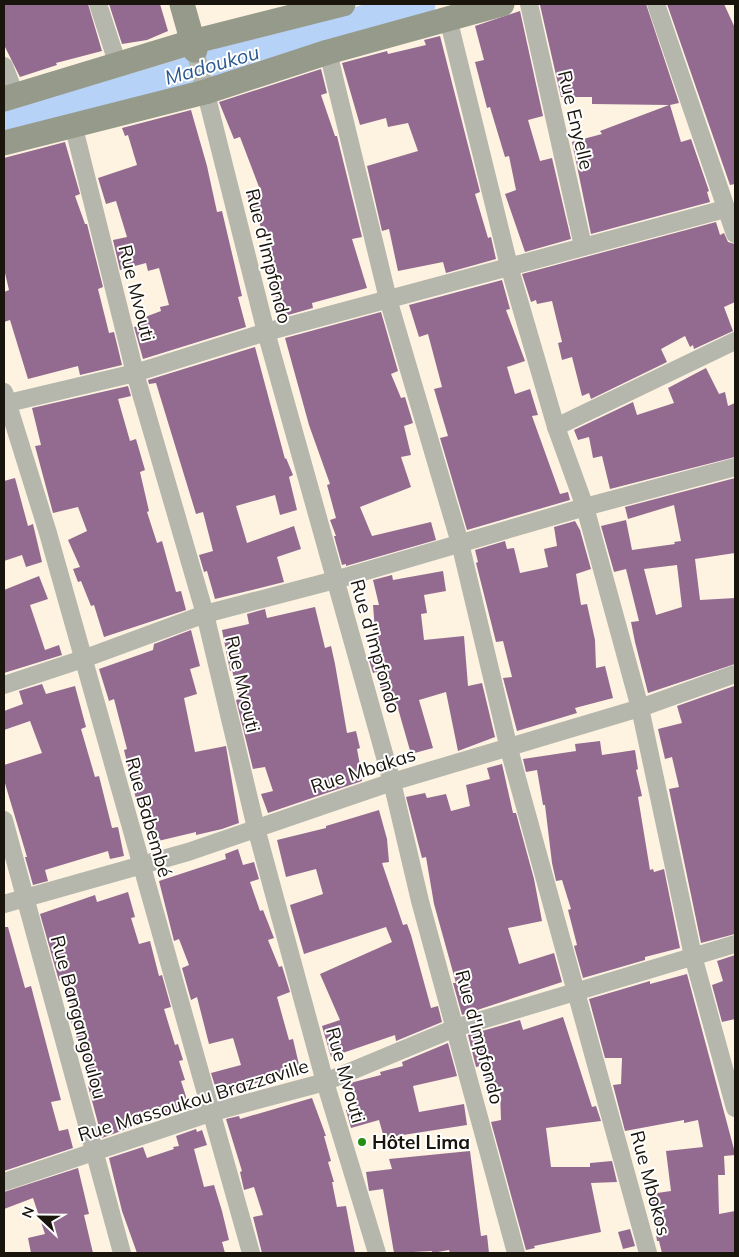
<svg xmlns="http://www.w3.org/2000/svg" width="739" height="1257" font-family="Mulish,sans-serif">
<rect width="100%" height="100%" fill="#fef3e1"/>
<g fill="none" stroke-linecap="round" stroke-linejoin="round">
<path stroke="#b6d2f6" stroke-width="31" d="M4 127 420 4"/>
</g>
<g fill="#936b91" fill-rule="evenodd">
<path d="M4 4H88L102 51 56 63 57 65 20 77 4 45Z"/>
<path d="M109 4H160L168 31 147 40 122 44Z"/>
<path d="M546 4H646L679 103 670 105 681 142 691 139 709 191 707 192 710 202 591 234 572 142 602 134 600 131 669 105 592 104V97H561L540 5Z"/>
<path d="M667 4H724L735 28V184L730 185Z"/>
<path d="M520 11 543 116 528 120 540 161 552 158 571 239 525 252 505 194 516 190 509 156 505 157 490 107 487 108 475 62 484 60 475 26Z"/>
<path d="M440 36 480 192 475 194 488 238 491 237 496 259 446 273 443 262 398 271 389 229 382 231 367 166 418 151 408 123 388 127 386 118 360 125 342 63 387 51 388 54 426 45 424 40Z"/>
<path d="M321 69 327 93 321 95 335 136H337L362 237 352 239 367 288 312 303 313 308 281 317 268 266 274 264 259 222 254 223 247 193 257 190 259 187 240 137 234 139 219 102Z"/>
<path d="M191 110 207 166 217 212 222 211 242 296 238 297 246 327 143 359 134 327 139 326 137 320 161 311 160 307 169 305 159 268 148 271 146 263 120 270 113 240 127 237 116 201 106 204 98 178 137 165 128 135 125 136 122 128Z"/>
<path d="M65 142 80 194 75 196 85 224H87L103 287 98 289 109 333 114 332 122 365 80 375 78 366 28 379 10 320 4 322V292L9 290 4 269V158Z"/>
<path d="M716 222 720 235 724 233 728 242 735 244V302L724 307 733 331 694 349 693 345 690 347 685 336 661 349 667 362 591 399 589 393 582 396 572 357 562 360 558 343 562 342 552 301 537 304 536 300 531 302 522 274Z"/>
<path d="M502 280 510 309 506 310 525 361 507 367 515 394 530 389 538 415 532 416 560 494 568 492 570 500 467 530 440 438 448 436 434 389 442 387 437 368 428 334 419 337 409 305Z"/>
<path d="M381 312 398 371 391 374 401 398 405 397 413 423 404 426 411 455 401 457 411 487 360 507 372 536 431 522 436 540 346 566V564L342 565 334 536H336L330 520 336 518 327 485 330 484 309 425 285 338Z"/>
<path d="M255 347 285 459 286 458 293 475 289 477 297 510 280 515 275 495 236 506 247 543 294 526 301 549 277 557 284 582 215 599 207 571 204 572 199 555 213 551 203 512 196 514 156 383 149 384 148 380Z"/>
<path d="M706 368 719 394 725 392 728 406 735 403V457L610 489 602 456 593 458 589 437 578 440 574 430 633 402 637 415 674 403 668 388Z"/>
<path d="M128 386 131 396 118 399 130 441 136 439 145 470 140 472 149 511 147 512 157 543 162 541 176 592 181 591 186 610 104 637 94 605 91 606 81 581 78 582 73 569 80 567 68 540 87 531 78 507 53 513 35 446 41 445 32 408Z"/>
<path d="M15 478 28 526 33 524 42 562 26 567 22 555 4 561V481Z"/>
<path d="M735 478V553L695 559 700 600 735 598V664L648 693 635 642 631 622 639 621 626 569 614 572 601 526 626 520 632 550 675 544 674 542 681 541 674 505 628 519 625 507ZM677 565 682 607 656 615 644 569Z"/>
<path d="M575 521 580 530 591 569 576 574 581 605 587 604 595 640 596 668 605 666 613 698 575 708 577 713 517 731 503 678 512 677 503 641 496 642 476 563 478 562 475 550 505 541 507 549 514 548 520 573 548 567 544 549 557 546 554 527Z"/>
<path d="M443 571 446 591 424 595 427 613 421 614 424 640 464 636 468 686 482 683 495 737 458 751 446 692 419 700 433 748 411 754 397 705 386 708 376 672 373 673 368 657 377 655 373 605H379L373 580 392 575 393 580Z"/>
<path d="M39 576 48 599 30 605 45 650 59 645 62 655 4 673V590Z"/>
<path d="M315 607 325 648 331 646 335 664 347 733 356 731 360 748 357 749 360 765H357L362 781 268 813 261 794 273 791 265 767 253 769 236 700 239 699 232 670 230 671 222 630 249 624 247 614 265 609 267 618Z"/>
<path d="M191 630 200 666 190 669 197 694 184 698 195 752 226 746 239 823 222 829 196 835V832L154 842 145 805 138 807 124 750 127 749 114 699 109 701 99 669 153 650 154 644Z"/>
<path d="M42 684 46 694 75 686 86 727 81 729 95 777 99 776 112 828 118 827 124 856 110 859 108 851 45 870 48 881 33 885 25 857H27L4 780V765L42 753 30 721 4 730V711L23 704 19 691Z"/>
<path d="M734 686 735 934 701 943 669 789 679 787 672 757 665 759 658 729 682 723 677 706Z"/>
<path d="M600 741 602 755 635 750 638 769 636 770 642 796 638 797 650 870 653 869 654 872 664 869 680 948 645 957V960L583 978 574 946 577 945 568 910 571 909 562 880 556 881 552 863 545 805H543L537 770 526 772 523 759 576 751 575 744Z"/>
<path d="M502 764 513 813H516L534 879 542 921 508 928 519 964 554 953 562 982 462 1015 453 983H456L434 904 426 857 422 858 406 797 425 793 427 798 446 794 451 811 470 806 466 785 490 779 487 768Z"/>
<path d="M379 810 387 839 389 862 382 863 403 925 407 924 411 935 431 1008 438 1006 442 1022 396 1041 395 1035 331 1057 322 1026 340 1020 320 974 392 942 386 927 304 954 290 905 323 894 316 869 286 877 277 840 326 828V826Z"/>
<path d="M238 849 243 865 254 862 256 869 259 879 250 882 260 911 263 910 274 938 268 940 279 967 282 966 290 992 277 997 289 1040 293 1039 300 1069 231 1091 233 1096 219 1099 211 1073 241 1065 233 1038 209 1044 197 997 191 1000 182 968 189 965 179 939 174 941 159 881 226 859 225 854Z"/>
<path d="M128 892 135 917 131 918 139 944 150 941 159 976 162 975 171 1007 164 1009 175 1045 178 1044 183 1060 179 1061 185 1080 181 1081 190 1109 162 1116 102 1138 88 1086 92 1085 70 1018 76 1016 63 979 59 981 40 914 95 895 97 902Z"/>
<path d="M4 927H8L25 988 31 986 61 1100 51 1102 59 1131 68 1129 73 1148 4 1171Z"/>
<path d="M735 955V1019L722 1022 712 985 723 981 717 961Z"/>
<path d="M687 974 735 1153V1155L724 1156 725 1175H718L719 1214 735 1211V1253H662L659 1241H657L650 1194 671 1191 666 1151 703 1147 698 1120 684 1123V1120L625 1131 613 1085 621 1084 622 1058H605L589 999 650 981V984Z"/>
<path d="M563 1017 592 1107 596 1106 601 1121 546 1128 551 1167H590V1163L612 1161 617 1182 591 1183 601 1232 534 1246 535 1248 526 1250 491 1122 501 1120 500 1091H486L485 1065 476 1067 468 1035 520 1020 523 1030Z"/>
<path d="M448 1043 457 1076 413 1086 419 1112 464 1104 467 1125 384 1138 379 1120 351 1128 346 1110 356 1107 350 1083 381 1075 380 1072 403 1066 402 1062Z"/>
<path d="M312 1098 326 1136H324L331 1161 328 1162 334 1182H332L337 1207 346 1206 355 1253H262L253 1217 263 1215 254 1187 244 1190 240 1172 242 1171 226 1119 239 1116 240 1119Z"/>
<path d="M196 1129 197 1132 202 1130 207 1145 194 1149 204 1187 214 1185 222 1211 229 1240 222 1242 225 1253H137L122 1211 109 1158 143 1147 147 1158 174 1149 173 1147 179 1146 176 1136Z"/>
<path d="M470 1151 481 1236 487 1235 489 1253H450L449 1250 432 1253V1251L394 1253 383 1189 369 1191 366 1172 392 1169 389 1159Z"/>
<path d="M78 1168 89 1214 84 1215 93 1253H31L28 1238 45 1234 33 1198 4 1209V1192Z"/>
<path d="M630 1229 635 1246 623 1249 618 1232Z"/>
</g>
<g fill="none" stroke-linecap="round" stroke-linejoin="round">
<g stroke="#b5b7ad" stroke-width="18">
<path d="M98 4 118 65"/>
<path d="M529 4 583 246"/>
<path d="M656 4 735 234"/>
<path d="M448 18 509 266 556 427 585 507 640 708 693 956 735 1108"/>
<path d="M195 50 266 332 392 782 420 901 516 1253"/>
<path d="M328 52 388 299 460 543 509 749 648 1253"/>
<path d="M4 66 15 95"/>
<path d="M73 124 135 373 205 614 256 828 325 1082 377 1253"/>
<path d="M4 392 48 533 251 1253"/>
<path d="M4 404 135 373 266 332 725 209"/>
<path d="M556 427 735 341"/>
<path d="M4 685 83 659 205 614 335 580 585 507 735 467"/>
<path d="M4 820 122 1253"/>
<path d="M4 904 188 852 392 782 640 708 735 674"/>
<path d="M4 1182 213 1112 325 1082 455 1028 735 944"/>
</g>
<g stroke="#969a8a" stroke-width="25">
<path d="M182 4 195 50"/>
<path d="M4 99 192 42 343 4"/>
<path d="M4 143 205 92 328 52 502 4"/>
</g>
</g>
<circle fill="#248f14" stroke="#fff" stroke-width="2" cx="362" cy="1142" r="5"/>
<g text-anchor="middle" stroke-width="4" stroke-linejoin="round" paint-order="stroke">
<g font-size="19" fill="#19140c" stroke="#fff">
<text transform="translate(576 120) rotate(77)" y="7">Rue Enyelle</text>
<text transform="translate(269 256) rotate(76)" y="7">Rue d'Impfondo</text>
<text transform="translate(137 293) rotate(76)" y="7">Rue Mvouti</text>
<text transform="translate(376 646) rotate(74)" y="7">Rue d'Impfondo</text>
<text transform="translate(243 684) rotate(77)" y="7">Rue Mvouti</text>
<text transform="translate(363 770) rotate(-18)" y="7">Rue Mbakas</text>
<text transform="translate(149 817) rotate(74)" y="7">Rue Babembé</text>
<text transform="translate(79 1017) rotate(75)" y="7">Rue Bangangoulou</text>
<text transform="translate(480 1037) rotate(75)" y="7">Rue d'Impfondo</text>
<text transform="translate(346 1075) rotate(74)" y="7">Rue Mvouti</text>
<text transform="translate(193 1100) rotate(-17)" y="7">Rue Massoukou Brazzaville</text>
<text transform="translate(651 1183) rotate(75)" y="7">Rue Mbokos</text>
</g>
<g font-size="19" font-weight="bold" fill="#19140c" stroke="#fff" text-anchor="start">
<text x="372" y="1149">Hôtel Lima</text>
</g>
<g font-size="20" font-style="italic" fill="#2c5990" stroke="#fff">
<text transform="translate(212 65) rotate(-16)" y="7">Madoukou</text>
</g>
</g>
<rect width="739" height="1257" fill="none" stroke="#19140c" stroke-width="10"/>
<g transform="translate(40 1217) rotate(292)" stroke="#ffffff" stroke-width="4" paint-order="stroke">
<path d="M0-4L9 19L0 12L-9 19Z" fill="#19140c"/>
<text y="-8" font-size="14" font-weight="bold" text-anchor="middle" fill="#19140c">N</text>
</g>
</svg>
